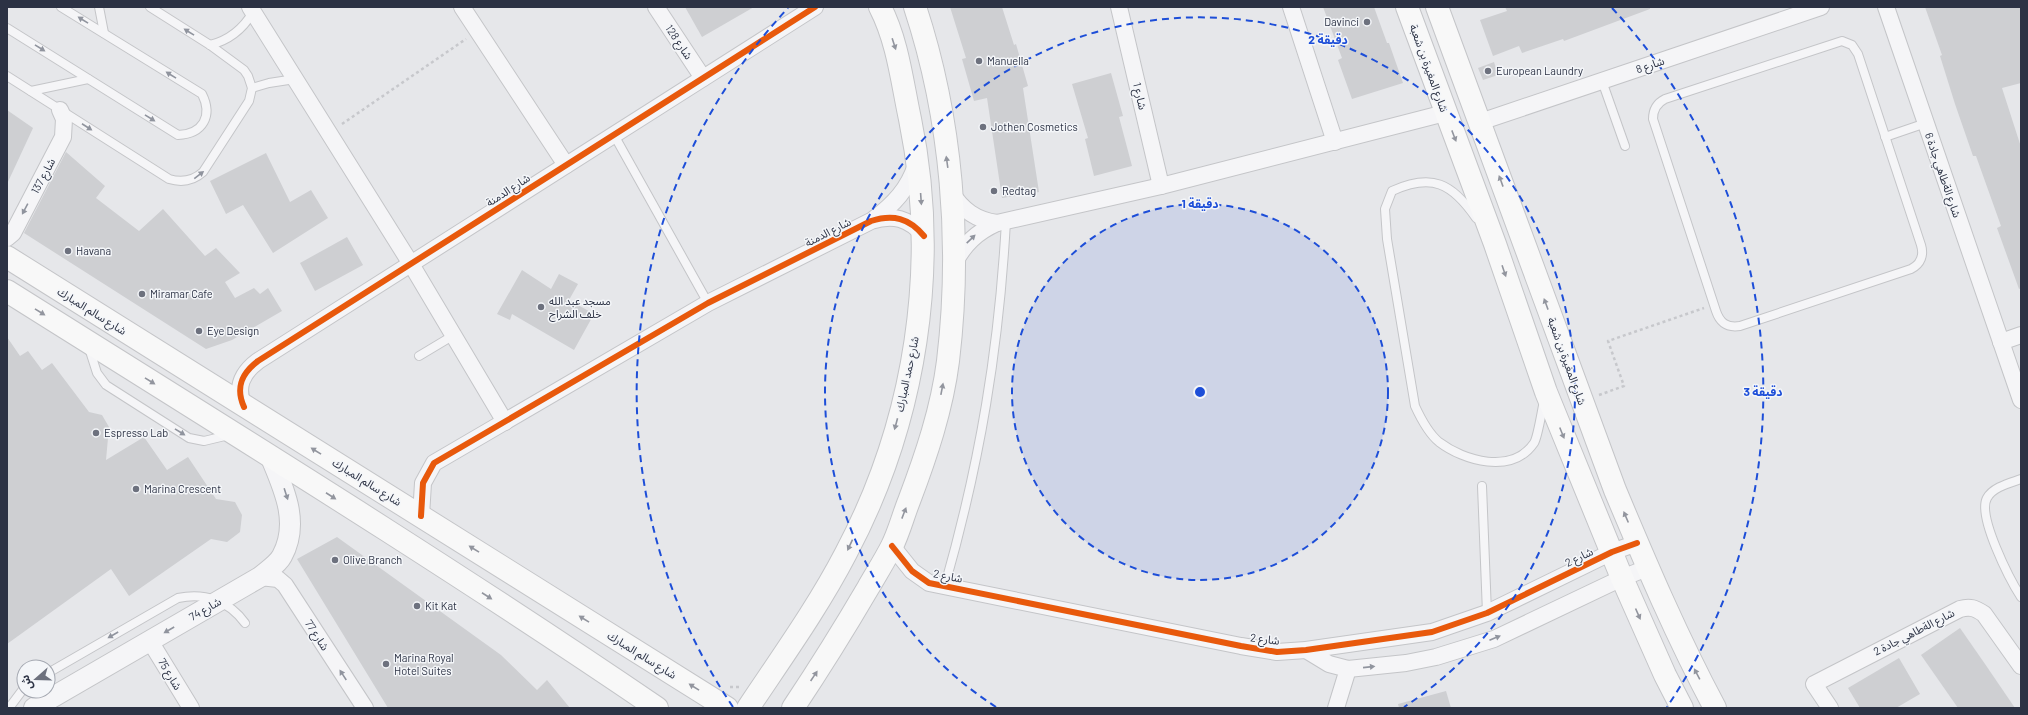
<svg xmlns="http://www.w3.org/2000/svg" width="2028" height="715" font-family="Barlow,'Noto Sans Arabic',sans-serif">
<rect width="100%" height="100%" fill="#e6e7ea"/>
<g fill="#cecfd2">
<path d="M685 7H754L702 37Z"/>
<path d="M950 7H1002L1014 45 1016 44 1028 86 1023 88 1039 192 1002 198 987 98 974 101 962 59 966 58Z"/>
<path d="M1323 7H1374L1387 43H1389L1403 83 1352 99 1338 60 1342 58Z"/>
<path d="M1505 7H1650V9L1564 41 1563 39 1522 53 1519 46 1493 56 1480 20 1507 11Z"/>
<path d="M1925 7H2021V83L2002 88 2021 147V288L2019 289 1997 228 2001 226 1976 156H1973L1955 104 1940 56 1942 55Z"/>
<path d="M1494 62 1498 75 1483 80 1478 68Z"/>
<path d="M1111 73 1123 116 1119 117 1132 166 1094 176 1085 139 1088 138 1072 84Z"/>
<path d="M7 110 33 128 7 184Z"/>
<path d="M66 152 105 186 96 198 139 231 163 209 205 256 216 248 240 273 225 282 235 298 254 288 260 294 268 288 282 311 232 340 206 349 24 233Z"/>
<path d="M266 153 290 202 311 190 328 218 273 253 243 205 226 214 210 181Z"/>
<path d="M347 237 363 265 315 291 300 263Z"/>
<path d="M522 270 551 289 559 274 578 284 569 300 594 314 574 350 512 314 510 320 497 314Z"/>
<path d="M7 337 20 356 28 351 42 370 52 363 89 412 102 415 109 427 106 460 144 437 167 470 188 457 216 499 235 502 242 515 240 532 227 542 211 539 129 596 111 569 7 644Z"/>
<path d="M337 537 501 655 537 690 547 680 570 708H388L297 559Z"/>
<path d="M1960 628 1985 664 2015 708H1958L1921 655Z"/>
<path d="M1899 658 1920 694 1896 708H1860L1848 688Z"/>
<path d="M1446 691 1451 708H1399L1398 704Z"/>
</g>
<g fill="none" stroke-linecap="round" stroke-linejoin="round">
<defs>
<g id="service">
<path d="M99 7 104 33"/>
<path d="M7 28 178 135C203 134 213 116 202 94L61 7"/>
<path d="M1842 41 1852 45 1858 54 1921 245C1924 255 1921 264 1911 269L1740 326C1727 328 1720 323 1716 311L1653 119C1653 109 1657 103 1665 99Z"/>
<path d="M210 45C230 40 243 29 253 12"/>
<path d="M7 76 169 179C182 183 193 181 203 172L249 101 252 88 248 76 244 70 210 45 150 7"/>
<path d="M1602 81 1625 146"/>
<path d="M252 88 269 83 295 79"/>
<path d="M31 91 88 79"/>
<path d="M614 135 708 303"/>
<path d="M1885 137 1926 123"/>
<path d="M1476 218C1452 183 1432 173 1392 191L1385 209 1387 239 1415 406C1421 419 1428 433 1439 442 1464 461 1512 475 1534 443 1538 437 1542 409 1544 401"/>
<path d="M89 348 97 373 106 385 189 438 204 441 229 435"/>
<path d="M419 356 454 335"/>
<path d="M2021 479C2010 483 1993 487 1987 498 1977 516 2010 580 2021 597"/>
<path d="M1482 486 1487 613"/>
<path d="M945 585C980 462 999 349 1006 221"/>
<path d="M48 673 178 598C205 592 229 601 245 623"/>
<path d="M9 708 24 688"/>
</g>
<g id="minor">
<path d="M250 7 411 264 505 422"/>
<path d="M462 7 566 165"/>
<path d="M656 7 703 78"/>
<path d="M1119 7 1161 186"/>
<path d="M1291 7 1335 142"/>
<path d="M1886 7 2021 400"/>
<path d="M1480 122 1821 7"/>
<path d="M951 192C962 210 976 220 997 223"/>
<path d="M874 219C894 204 908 189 916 165"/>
<path d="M7 238 13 233 63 137 64 119 60 110"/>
<path d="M954 264C964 244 977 232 997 223L1161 186 1445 113"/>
<path d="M2001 342 2021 335"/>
<path d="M244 407C235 387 242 373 258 361L815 7"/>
<path d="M421 516 423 483 434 463 708 303 871 221C893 214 909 218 924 236"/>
<path d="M892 546 912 571 929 583 1241 646 1277 652 1306 650 1432 632 1487 613 1612 552 1637 543"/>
<path d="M260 577 278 579 285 585 365 708"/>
<path d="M150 641 191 708"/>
<path d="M1306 650 1329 664 1348 669 1406 663 1436 657 1494 639 1622 578 1647 568"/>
<path d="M1336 708 1348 669"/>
<path d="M1830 708 1814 684 1960 609C1970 606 1975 608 1984 614L2021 666"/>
</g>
<path id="tertiary" d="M34 708 260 577C267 571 278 564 282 556 300 523 284 489 271 458"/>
<g id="secondary">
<path d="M1407 7 1495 244 1546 392 1622 578 1665 675 1682 708"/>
<path d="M1437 7 1615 490C1646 564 1677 637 1715 708"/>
<path d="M7 257 727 708"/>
<path d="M7 291C225 428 444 563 657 708"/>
<path d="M748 708C782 657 818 607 846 553 916 421 940 265 910 119 902 82 898 42 880 7"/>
<path d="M793 708C819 669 844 629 868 588 876 574 885 560 892 546 899 532 903 516 909 501 926 456 942 409 948 361 962 244 952 119 915 7"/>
</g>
</defs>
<use href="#service" stroke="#c4c5c8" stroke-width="10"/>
<use href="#minor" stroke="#c4c5c8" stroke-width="18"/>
<use href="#tertiary" stroke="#c4c5c8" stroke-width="22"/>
<use href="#secondary" stroke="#c4c5c8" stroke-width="24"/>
<g stroke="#c7c8cc" stroke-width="2.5" stroke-dasharray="3 3" stroke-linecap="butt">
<path d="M342 124 466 39"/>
<path d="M1599 395 1624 386 1608 341 1704 308"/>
<path d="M730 687H741"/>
</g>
<use href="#service" stroke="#f5f5f7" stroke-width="8"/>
<use href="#minor" stroke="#f5f5f7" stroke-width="16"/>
<use href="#tertiary" stroke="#f5f5f7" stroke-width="20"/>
<use href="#secondary" stroke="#f8f8f8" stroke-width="22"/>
<defs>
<g id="cycleway">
<path d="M244 407C235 387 242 373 258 361L815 7"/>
<path d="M421 516 423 483 434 463 708 303 871 221C893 214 909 218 924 236"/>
<path d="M892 546 912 571 929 583 1241 646 1277 652 1306 650 1432 632 1487 613 1612 552 1637 543"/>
</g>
</defs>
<use href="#cycleway" stroke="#f4f6f9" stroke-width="8"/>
<use href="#cycleway" stroke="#e8590c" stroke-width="6"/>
</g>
<defs><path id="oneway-solid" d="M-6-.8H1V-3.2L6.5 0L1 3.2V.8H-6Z"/></defs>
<g fill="#90949e">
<use href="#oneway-solid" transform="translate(83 20) rotate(-148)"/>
<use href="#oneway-solid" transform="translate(189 32) rotate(-148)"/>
<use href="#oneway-solid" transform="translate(40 48) rotate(32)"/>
<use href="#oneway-solid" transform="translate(171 75) rotate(-148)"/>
<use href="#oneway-solid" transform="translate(150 118) rotate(32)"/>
<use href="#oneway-solid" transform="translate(87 127) rotate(33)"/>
<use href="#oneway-solid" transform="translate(199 175) rotate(-38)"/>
<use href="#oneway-solid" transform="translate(25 209) rotate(118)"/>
<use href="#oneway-solid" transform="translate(971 239) rotate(-44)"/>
<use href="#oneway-solid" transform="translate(180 432) rotate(32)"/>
<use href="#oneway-solid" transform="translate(286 494) rotate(72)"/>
<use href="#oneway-solid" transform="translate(169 630) rotate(150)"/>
<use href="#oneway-solid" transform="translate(113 635) rotate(150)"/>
<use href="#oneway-solid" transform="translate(1495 638) rotate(-23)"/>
<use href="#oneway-solid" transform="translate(1369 667) rotate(-6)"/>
<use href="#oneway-solid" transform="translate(343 675) rotate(-123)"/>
</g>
<g fill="#92959e">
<use href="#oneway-solid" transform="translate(894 44) rotate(72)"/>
<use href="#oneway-solid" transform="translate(1454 136) rotate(69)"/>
<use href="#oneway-solid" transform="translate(947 162) rotate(-98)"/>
<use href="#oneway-solid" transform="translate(1501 181) rotate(-110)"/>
<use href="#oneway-solid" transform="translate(921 199) rotate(86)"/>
<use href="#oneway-solid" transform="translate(1504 271) rotate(71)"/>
<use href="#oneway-solid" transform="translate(1546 304) rotate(-110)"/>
<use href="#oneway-solid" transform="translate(40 312) rotate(32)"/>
<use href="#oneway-solid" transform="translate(150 381) rotate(32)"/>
<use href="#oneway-solid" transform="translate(942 389) rotate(-79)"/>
<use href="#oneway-solid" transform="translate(896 424) rotate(105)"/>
<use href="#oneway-solid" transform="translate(1562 433) rotate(68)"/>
<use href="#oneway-solid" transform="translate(316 451) rotate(-148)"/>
<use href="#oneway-solid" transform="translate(331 496) rotate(33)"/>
<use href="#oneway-solid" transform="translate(904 513) rotate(-69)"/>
<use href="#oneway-solid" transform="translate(1626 517) rotate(-113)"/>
<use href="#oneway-solid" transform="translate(850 545) rotate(115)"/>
<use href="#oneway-solid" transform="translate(474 549) rotate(-148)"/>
<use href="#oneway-solid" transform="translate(487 596) rotate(33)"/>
<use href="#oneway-solid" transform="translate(1638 614) rotate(66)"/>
<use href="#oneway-solid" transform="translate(584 619) rotate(-148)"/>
<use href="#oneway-solid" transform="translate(1697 674) rotate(-118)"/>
<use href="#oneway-solid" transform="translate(814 676) rotate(-56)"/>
<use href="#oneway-solid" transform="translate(694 687) rotate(-148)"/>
</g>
<circle cx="1200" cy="392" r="188" fill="#1d4ed8" fill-opacity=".12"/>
<g fill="none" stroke="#1d4ed8" stroke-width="2" stroke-dasharray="7 5">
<circle cx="1200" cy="392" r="188"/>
<path d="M996 707A375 375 0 1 1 1404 707"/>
<path d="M733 707A563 563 0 0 1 788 8M1612 8A563 563 0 0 1 1667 707"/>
</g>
<g fill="#6d717e" stroke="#f4f6f9" stroke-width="1.5">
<circle cx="1367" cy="22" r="4"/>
<circle cx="979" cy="61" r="4"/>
<circle cx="1488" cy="71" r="4"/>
<circle cx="983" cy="127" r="4"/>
<circle cx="994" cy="191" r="4"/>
<circle cx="68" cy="251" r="4"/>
<circle cx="142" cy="294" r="4"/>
<circle cx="541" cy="307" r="4"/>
<circle cx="199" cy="331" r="4"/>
<circle cx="96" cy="433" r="4"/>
<circle cx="136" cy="489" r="4"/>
<circle cx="335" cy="560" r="4"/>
<circle cx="417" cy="606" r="4"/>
<circle cx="386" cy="664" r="4"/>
</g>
<g text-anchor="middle" stroke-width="3" stroke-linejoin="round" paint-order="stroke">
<g font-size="11" fill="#2c3244" stroke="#f4f6f9" text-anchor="start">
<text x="1359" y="26" text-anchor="end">Davinci</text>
<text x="987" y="65">Manuella</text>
<text x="1496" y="75">European Laundry</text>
<text x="991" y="131">Jothen Cosmetics</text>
<text x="1002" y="195">Redtag</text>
<text x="76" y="255">Havana</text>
<text x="150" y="298">Miramar Cafe</text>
<text x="549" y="305">مسجد عبد الله<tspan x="549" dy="13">خلف الشراح</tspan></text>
<text x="207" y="335">Eye Design</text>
<text x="104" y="437">Espresso Lab</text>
<text x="144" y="493">Marina Crescent</text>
<text x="343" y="564">Olive Branch</text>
<text x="425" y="610">Kit Kat</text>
<text x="394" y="662">Marina Royal<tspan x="394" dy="13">Hotel Suites</tspan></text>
</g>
<g font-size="11" fill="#2c3244" stroke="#f4f6f9">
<text transform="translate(679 42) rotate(56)" y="4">شارع 128</text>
<text transform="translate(1650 65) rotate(-19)" y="4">شارع 8</text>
<text transform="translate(1429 68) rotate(70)" y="4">شارع المغيرة بن شعبة</text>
<text transform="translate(1140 96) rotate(77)" y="4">شارع 1</text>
<text transform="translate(1943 175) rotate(71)" y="4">شارع الةطاهي جادة 6</text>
<text transform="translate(43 176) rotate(-62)" y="4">شارع 137</text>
<text transform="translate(508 190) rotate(-33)" y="4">شارع الدمنة</text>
<text transform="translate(828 232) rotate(-27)" y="4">شارع الدمنة</text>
<text transform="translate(92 311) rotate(32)" y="4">شارع سالم المبارك</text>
<text transform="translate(1567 361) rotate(70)" y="4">شارع المغيرة بن شعبة</text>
<text transform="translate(907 374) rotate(-78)" y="4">شارع حمد المبارك</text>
<text transform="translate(367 482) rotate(32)" y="4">شارع سالم المبارك</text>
<text transform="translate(1579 557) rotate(-26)" y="4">شارع 2</text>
<text transform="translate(948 576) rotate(11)" y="4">شارع 2</text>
<text transform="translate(205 609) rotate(-30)" y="4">شارع 74</text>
<text transform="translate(1914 632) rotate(-27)" y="4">شارع الةطاهي جادة 2</text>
<text transform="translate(317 635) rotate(57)" y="4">شارع 77</text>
<text transform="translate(1265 639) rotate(7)" y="4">شارع 2</text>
<text transform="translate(642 655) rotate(32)" y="4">شارع سالم المبارك</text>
<text transform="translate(170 674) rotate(59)" y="4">شارع 75</text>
</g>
</g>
<circle cx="1200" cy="392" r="6" fill="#1d4ed8" stroke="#f4f6f9" stroke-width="2"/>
<g font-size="12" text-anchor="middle" font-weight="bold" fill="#1d4ed8" stroke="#f4f6f9" stroke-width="3" stroke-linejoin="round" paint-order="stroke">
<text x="1328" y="44">2 دقيقة</text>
<text x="1200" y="208">1 دقيقة</text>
<text x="1763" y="396">3 دقيقة</text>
</g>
<rect width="2028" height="715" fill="none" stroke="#2c3244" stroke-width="16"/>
<g transform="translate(36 679) rotate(250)"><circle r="19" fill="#f4f6f9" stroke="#a4a8b1"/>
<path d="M0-3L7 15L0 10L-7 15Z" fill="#6d717e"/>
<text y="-6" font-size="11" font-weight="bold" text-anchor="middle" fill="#2c3244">ش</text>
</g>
</svg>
